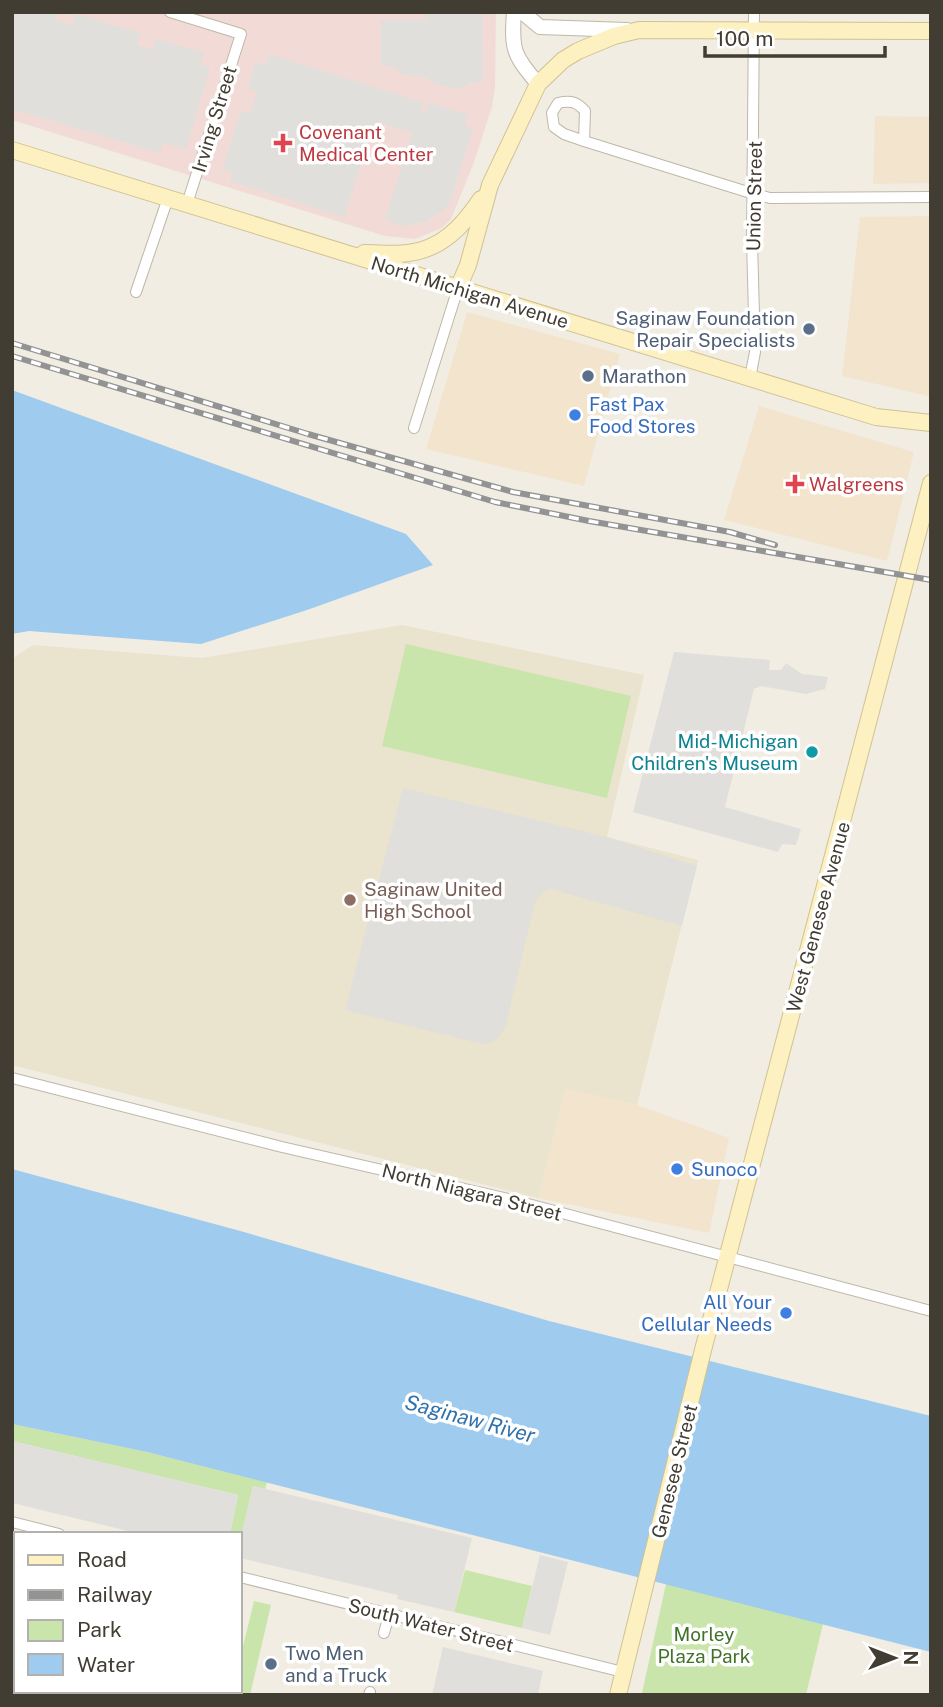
<svg xmlns="http://www.w3.org/2000/svg" width="943" height="1707" font-family="'Public Sans',sans-serif">
<rect width="100%" height="100%" fill="#f1ede3"/>
<g fill="#f3e5cd">
<path d="M875 116 931 117V183L873 184Z"/>
<path d="M931 216V386L928 396 842 376 860 217Z"/>
<path d="M467 312 620 354 584 486 426 449Z"/>
<path d="M759 406 914 452 887 561 724 520Z"/>
<path d="M565 1087 637 1105 729 1138 709 1233 538 1198Z"/>
</g>
<path fill="#eae3cd" d="M402 625 644 675 607 837 698 860 637 1105 565 1088 538 1198 12 1065V659L33 645 202 658Z"/>
<path fill="#f2dbd6" d="M12 12H496L495 87 492 107 473 165 451 219 442 228 415 239 385 236 12 120Z"/>
<g fill="#c9e5ac">
<path d="M406 644 631 696 607 798 382 746Z"/>
<path d="M12 1424 147 1452 267 1482 265 1489 253 1486 240 1542V1534H230L238 1495 12 1441Z"/>
<path d="M465 1570 532 1586 522 1628 454 1612Z"/>
<path d="M666 1584 823 1624 806 1695 642 1693Z"/>
<path d="M254 1601 271 1605 250 1695H220L221 1691H240V1659Z"/>
</g>
<g fill="#e1dfdb">
<path d="M12 12H58L56 19 72 25 76 14 141 33 137 45 153 50 156 39 204 53 200 64 210 67 186 149 163 143 160 153 12 109Z"/>
<path d="M426 12H482L483 82H472L460 89 437 85 425 77 403 74 391 66H381V20H426Z"/>
<path d="M269 54 424 103 421 111 425 112 429 103 468 115 465 125 473 128 449 206 427 221 405 226 385 220 412 133 375 121 344 217 230 181 232 172 223 169 241 110 251 113 257 92 248 88 256 62 266 65Z"/>
<path d="M674 652 770 660 769 670H781L786 663 802 674 828 677 825 689 806 694 761 686 754 689 725 807 801 829 796 845 782 844 778 852 633 812Z"/>
<path d="M403 788 607 837 697 866 682 926 551 889 543 892 535 902 505 1028 497 1039 486 1045 345 1010Z"/>
<path d="M12 1441 238 1495 230 1534H141L12 1503Z"/>
<path d="M253 1486 472 1538 454 1612 397 1599 398 1595 240 1558V1542Z"/>
<path d="M540 1555 568 1562 550 1635 522 1628Z"/>
<path d="M443 1647 543 1671 538 1695H432Z"/>
</g>
<g fill="#9fcbee">
<path d="M12 390 406 534 433 565 307 610 201 644 29 631 12 634Z"/>
<path d="M12 1169 244 1232 549 1321 931 1416V1652L147 1452 12 1424Z"/>
</g>
<g fill="none" stroke-linecap="round" stroke-linejoin="round">
<defs>
<g id="minor">
<path d="M170 12 241 34 187 204"/>
<path d="M584 141 585 111C577 102 571 100 558 103L552 113 554 127 564 134 584 141 754 194 770 198 931 197"/>
<path d="M136 292 168 198"/>
<path d="M750 378 755 352 752 241 754 12"/>
<path d="M414 428 458 288"/>
<path d="M12 1078 282 1147 513 1200 931 1311"/>
<path d="M12 1522 59 1534"/>
<path d="M240 1577 623 1672"/>
<path d="M384 1633 389 1615"/>
<path d="M369 1695 370 1692"/>
</g>
<g id="tertiary">
<path d="M514 12C511 51 514 55 538 84"/>
<path d="M522 12 540 27 627 30"/>
<path d="M126 1695 127 1691"/>
</g>
<g id="secondary">
<path d="M12 150 876 417 931 423"/>
<path d="M364 253C378 253 394 255 408 253 442 249 463 226 481 199"/>
<path d="M458 288 468 265 490 185 538 84 563 60 578 51 614 36 639 30 931 31"/>
<path d="M618 1695 703 1350 931 483"/>
</g>
</defs>
<use href="#minor" stroke="#bfb8a9" stroke-width="12"/>
<use href="#tertiary" stroke="#bfb8a9" stroke-width="16"/>
<use href="#secondary" stroke="#d0c293" stroke-width="18"/>
<use href="#minor" stroke="#fff" stroke-width="10"/>
<use href="#tertiary" stroke="#fff" stroke-width="14"/>
<use href="#secondary" stroke="#fdf1c1" stroke-width="16"/>
<defs>
<g id="rail">
<path d="M12 343 308 434 513 492 730 532 775 545"/>
<path d="M12 356 495 502 589 521 931 580"/>
</g>
</defs>
<use href="#rail" stroke="#939393" stroke-width="6"/>
<use href="#rail" stroke="#fff" stroke-width="3.5" stroke-dasharray="10" stroke-linecap="butt"/>
</g>
<g fill="#e0444e" stroke="#fff" stroke-width="2.5">
<path d="M279.5 132.5h7v7h7v7h-7v7h-7v-7h-7v-7h7z"/>
<path d="M791.5 473.5h7v7h7v7h-7v7h-7v-7h-7v-7h7z"/>
</g>
<g fill="#5c6f8a" stroke="#fff" stroke-width="2.5">
<circle cx="809" cy="329" r="7"/>
<circle cx="588" cy="376" r="7"/>
<circle cx="271" cy="1664" r="7"/>
</g>
<g fill="#3f7fe0" stroke="#fff" stroke-width="2.5">
<circle cx="575" cy="415" r="7"/>
<circle cx="677" cy="1169" r="7"/>
<circle cx="786" cy="1313" r="7"/>
</g>
<circle fill="#0f9aa8" stroke="#fff" stroke-width="2.5" cx="812" cy="752" r="7"/>
<circle fill="#8d6e63" stroke="#fff" stroke-width="2.5" cx="350" cy="900" r="7"/>
<g text-anchor="middle" stroke-width="7" stroke-linejoin="round" paint-order="stroke">
<g font-size="19" fill="#423d33" stroke="#fff">
<text transform="translate(214 119) rotate(-73)" y="7">Irving Street</text>
<text transform="translate(754 196) rotate(-89)" y="7">Union Street</text>
<text transform="translate(470 292) rotate(17)" y="7">North Michigan Avenue</text>
<text transform="translate(818 917) rotate(-75)" y="7">West Genesee Avenue</text>
<text transform="translate(472 1192) rotate(14)" y="7">North Niagara Street</text>
<text transform="translate(674 1471) rotate(-76)" y="7">Genesee Street</text>
<text transform="translate(431 1625) rotate(14)" y="7">South Water Street</text>
</g>
<g font-size="19" fill="#be3a42" stroke="#fff" text-anchor="start">
<text x="299" y="139">Covenant<tspan x="299" dy="22">Medical Center</tspan></text>
<text x="809" y="491">Walgreens</text>
</g>
<g font-size="19" fill="#4e5e75" stroke="#fff" text-anchor="start">
<text x="795" y="325" text-anchor="end">Saginaw Foundation<tspan x="795" dy="22">Repair Specialists</tspan></text>
<text x="602" y="383">Marathon</text>
<text x="285" y="1660">Two Men<tspan x="285" dy="22">and a Truck</tspan></text>
</g>
<g font-size="19" fill="#366cbe" stroke="#fff" text-anchor="start">
<text x="589" y="411">Fast Pax<tspan x="589" dy="22">Food Stores</tspan></text>
<text x="691" y="1176">Sunoco</text>
<text x="772" y="1309" text-anchor="end">All Your<tspan x="772" dy="22">Cellular Needs</tspan></text>
</g>
<g font-size="19" fill="#0d838f" stroke="#fff" text-anchor="end">
<text x="798" y="748">Mid-Michigan<tspan x="798" dy="22">Children's Museum</tspan></text>
</g>
<g font-size="19" fill="#785e54" stroke="#fff" text-anchor="start">
<text x="364" y="896">Saginaw United<tspan x="364" dy="22">High School</tspan></text>
</g>
<g font-size="19" fill="#427229" stroke="#fff">
<text x="704" y="1641">Morley<tspan x="704" dy="22">Plaza Park</tspan></text>
</g>
<g font-size="21" font-style="italic" fill="#3072ab" stroke="#fff">
<text transform="translate(470 1419) rotate(15)" y="7">Saginaw River</text>
</g>
</g>
<rect width="943" height="1707" fill="none" stroke="#423d33" stroke-width="28"/>
<rect x="14" y="1532" width="228" height="161" fill="#ffffff" stroke="#b3b1ad" stroke-width="2"/>
<rect x="28" y="1555" width="35" height="10" fill="#fdf1c1" stroke="#b3b1ad" stroke-width="2"/>
<text x="77" y="1567" font-size="21" fill="#423d33">Road</text>
<rect x="28" y="1590" width="35" height="10" fill="#939393" stroke="#b3b1ad" stroke-width="2"/>
<text x="77" y="1602" font-size="21" fill="#423d33">Railway</text>
<rect x="28" y="1620" width="35" height="21" fill="#c9e5ac" stroke="#b3b1ad" stroke-width="2"/>
<text x="77" y="1637" font-size="21" fill="#423d33">Park</text>
<rect x="28" y="1654" width="35" height="21" fill="#9fcbee" stroke="#b3b1ad" stroke-width="2"/>
<text x="77" y="1672" font-size="21" fill="#423d33">Water</text>
<g transform="translate(894 1658) rotate(90)" stroke="#ffffff" stroke-width="5" paint-order="stroke">
<path d="M0-5L12 26L0 18L-12 26Z" fill="#423d33"/>
<text y="-10" font-size="19" font-weight="bold" text-anchor="middle" fill="#423d33">N</text>
</g>
<path d="M705 46v10h180v-10" fill="none" stroke="#423d33" stroke-width="3.5"/>
<text x="716" y="46" font-size="21" fill="#423d33" stroke="#ffffff" stroke-width="5" paint-order="stroke">100 m</text>
</svg>
